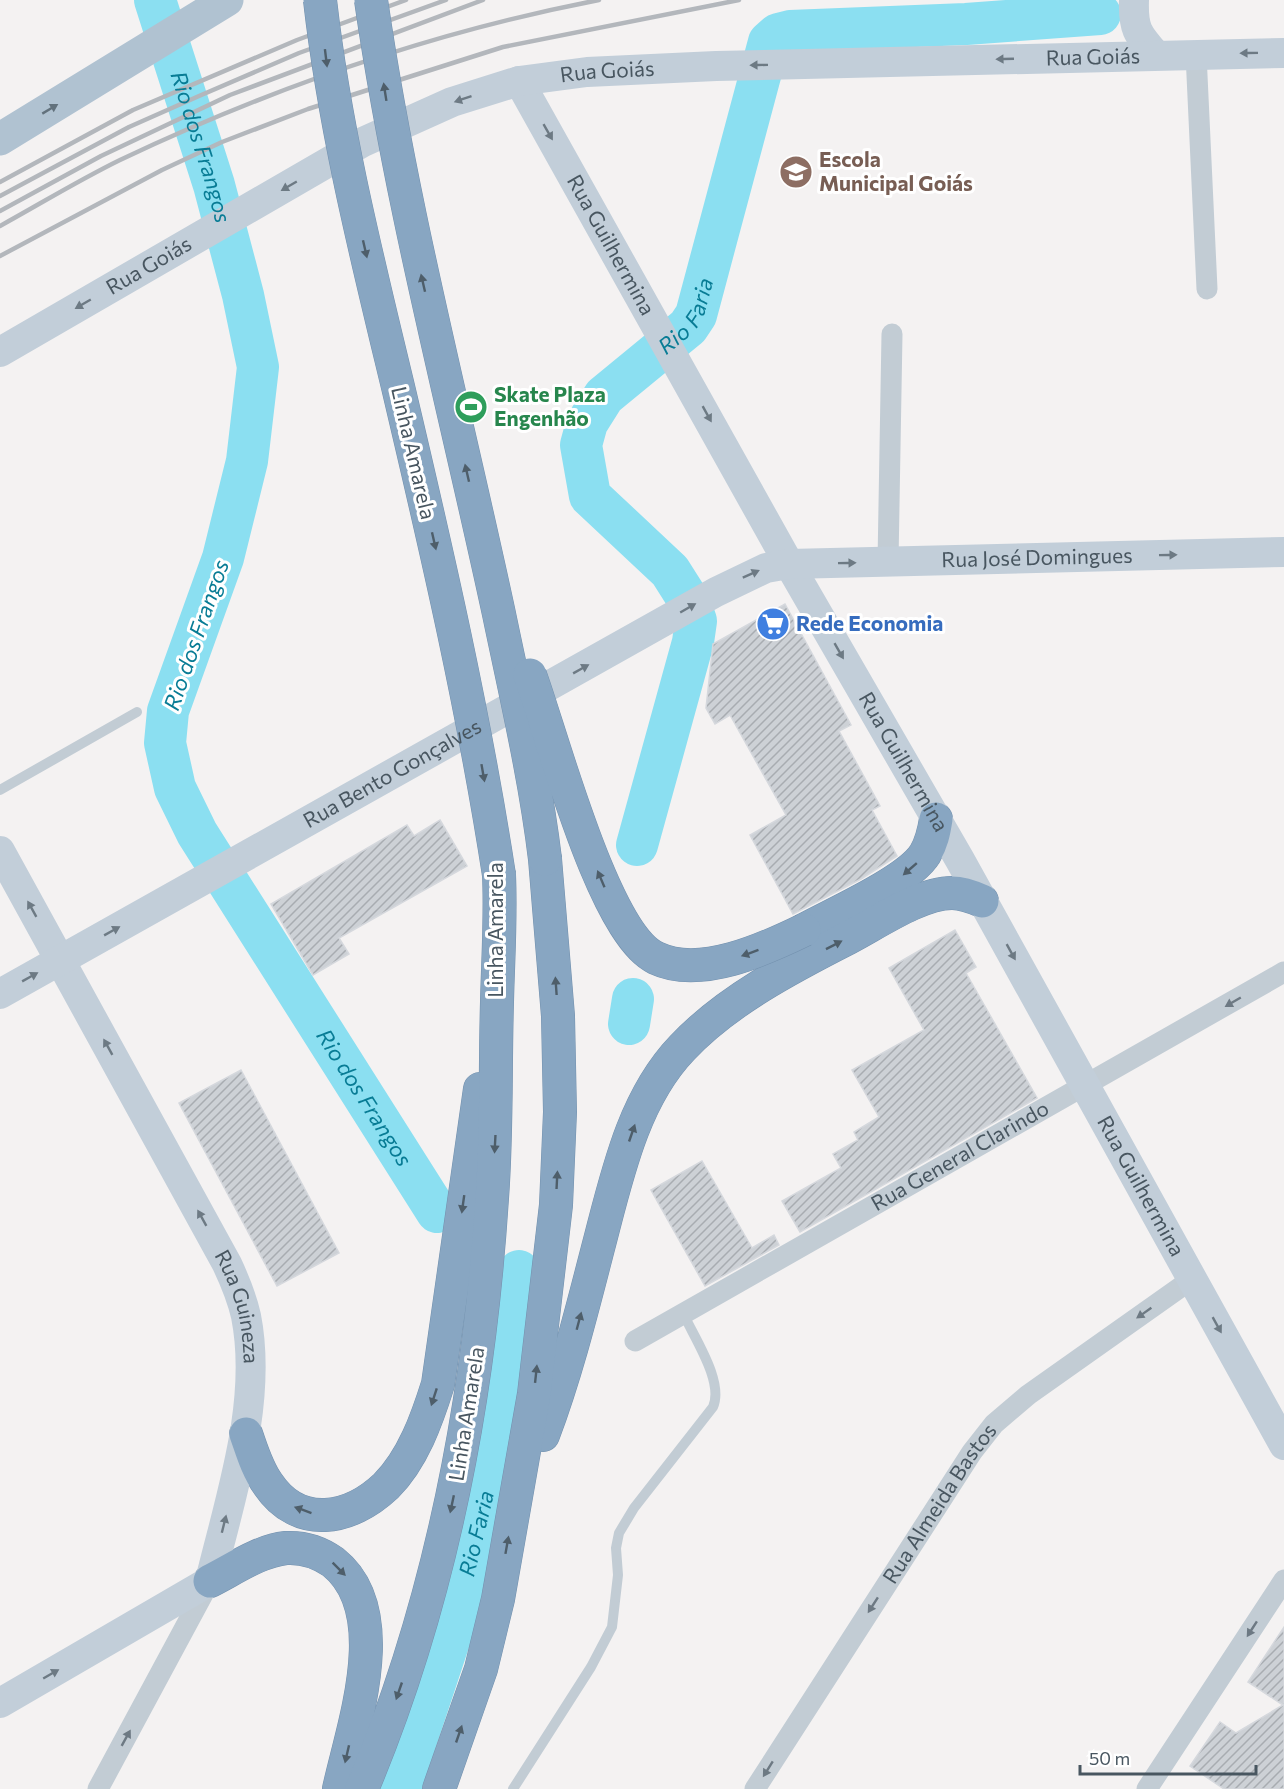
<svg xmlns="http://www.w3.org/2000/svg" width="1284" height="1789" font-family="Commissioner,sans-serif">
<defs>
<pattern id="building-hatch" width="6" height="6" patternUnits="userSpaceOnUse" patternTransform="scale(1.5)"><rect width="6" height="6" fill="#cdd1d6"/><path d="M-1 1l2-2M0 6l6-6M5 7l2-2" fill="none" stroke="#a8acb1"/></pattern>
</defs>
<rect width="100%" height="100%" fill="#f4f2f2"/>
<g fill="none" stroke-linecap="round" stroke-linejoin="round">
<g stroke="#8bdff1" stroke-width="42">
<path id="s1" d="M155 0 214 185 243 295 258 367 247 461 223 558 168 711 165 743 175 788 197 833 437 1212"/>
<path id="s2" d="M637 845 693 642 696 621 689 601 670 571 590 496 581 445 587 423 604 396 688 327 696 315 769 42 778 34 790 31 966 24 1100 14"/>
<path d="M629 1024 633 999"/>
<path id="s3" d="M400 1789 454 1626 490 1476 519 1271"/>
</g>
</g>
<g fill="url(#building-hatch)" stroke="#d5d8dd" stroke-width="1.5">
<path d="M785 604 851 725 839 731 880 806 872 810 897 856 861 879 793 914 750 835 786 815 730 715 715 724 706 708 713 644Z"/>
<path d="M440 820 467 866 339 938 349 954 313 975 271 904 407 825 414 836Z"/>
<path d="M955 930 976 967 966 973 1037 1098 800 1232 782 1201 841 1168 833 1154 858 1140 854 1132 879 1117 852 1070 924 1030 889 968Z"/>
<path d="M241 1070 339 1253 277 1286 179 1103Z"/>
<path d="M702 1161 752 1248 774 1235 779 1245 705 1286 651 1190Z"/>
<path d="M1284 1627V1789H1224L1190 1766 1220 1722 1236 1733 1283 1705 1248 1682Z"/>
</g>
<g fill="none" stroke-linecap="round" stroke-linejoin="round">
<defs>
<g id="highway">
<path d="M804 930C835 913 908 881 925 854 932 842 934 832 936 819"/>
<path d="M246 1434C252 1451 257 1469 268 1484 299 1530 350 1520 386 1486 413 1459 427 1419 438 1384L480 1089"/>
<path d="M543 1435C566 1374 582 1310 598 1248 616 1180 632 1100 682 1048 726 1001 791 967 848 938 877 923 920 893 952 893 963 893 973 897 982 901"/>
<path d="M210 1581C234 1569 259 1551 286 1548 304 1547 319 1552 333 1562 395 1611 353 1725 339 1789"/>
<path d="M362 1789C441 1601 479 1401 492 1198 497 1132 495 1067 497 1002 498 959 501 918 499 875"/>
<path d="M439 1789 481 1669 498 1599 534 1394 556 1205 560 1112 558 1016 545 859"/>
</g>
</defs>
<use href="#highway" stroke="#7391ae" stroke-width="34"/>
<g stroke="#c2ccd4" stroke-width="10">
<path d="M0 790 137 712"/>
<path d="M513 1789 591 1667 612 1627 618 1575 616 1548 619 1533 634 1508 713 1407C724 1382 695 1339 684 1315"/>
</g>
<g stroke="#c2ccd4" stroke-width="21">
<path d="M1196 54 1207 289"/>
<path d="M888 562 892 334"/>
<path id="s4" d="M635 1341 1284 972"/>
<path d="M98 1789 210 1581"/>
<path id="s5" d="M755 1789 972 1452 994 1424 1028 1395 1192 1279"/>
<path d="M1147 1789 1284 1580"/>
</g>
<g stroke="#c2ced9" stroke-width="30">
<path d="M1134 0C1133 28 1137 34 1156 55"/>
<path id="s6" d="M519 81 789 564 960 860 1284 1445"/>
<path id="s7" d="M0 352 363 142 452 102 519 81 587 72 716 66 1284 53"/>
<path id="s8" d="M0 851 227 1264C235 1281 242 1298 246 1316 263 1402 230 1498 210 1581L0 1703"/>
<path id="s9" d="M0 994 716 592 766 568 789 564 1284 552"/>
</g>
<path stroke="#b0c2d1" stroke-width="33" d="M0 139 227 0"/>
<use href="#highway" stroke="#88a6c2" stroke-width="33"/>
<g stroke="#b3b7bc" stroke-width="4.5">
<path d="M0 182 133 110 297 40 406 0"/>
<path d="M0 196 129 127 199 96 299 53 446 0"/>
<path d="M0 211 101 156 230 95 483 0"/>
<path d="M0 226C40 204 79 180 120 160 272 88 433 32 599 0"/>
<path d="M0 256 162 170 222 142 308 109 503 47 739 0"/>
</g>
<defs>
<g id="highway-bridge">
<path d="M320 0C335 132 368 262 399 391 437 552 474 712 499 875"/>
<path d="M371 0C401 207 455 409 499 614 516 696 535 776 545 859"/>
<path d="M530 675C552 735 603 933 656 958 700 979 765 949 804 930"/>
</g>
</defs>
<use href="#highway-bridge" stroke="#7391ae" stroke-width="34" stroke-linecap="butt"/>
<use href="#highway-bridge" stroke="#88a6c2" stroke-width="33"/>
</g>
<defs><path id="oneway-solid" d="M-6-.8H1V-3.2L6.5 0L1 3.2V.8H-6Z" transform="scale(1.5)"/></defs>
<g fill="#6d7a84">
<use href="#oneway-solid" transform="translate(1249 53) rotate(179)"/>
<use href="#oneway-solid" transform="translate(1005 59) rotate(178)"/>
<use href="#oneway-solid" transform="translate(759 65) rotate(179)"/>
<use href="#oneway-solid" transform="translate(463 99) rotate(161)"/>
<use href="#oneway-solid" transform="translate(548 132) rotate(60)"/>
<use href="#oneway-solid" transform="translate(289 186) rotate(150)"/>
<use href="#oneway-solid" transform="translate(83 304) rotate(150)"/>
<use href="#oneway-solid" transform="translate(707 414) rotate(61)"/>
<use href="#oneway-solid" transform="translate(1168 555) rotate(-1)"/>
<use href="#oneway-solid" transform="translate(847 563) rotate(-1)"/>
<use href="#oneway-solid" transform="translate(751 574) rotate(-24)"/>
<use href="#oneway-solid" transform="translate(688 608) rotate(-30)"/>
<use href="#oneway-solid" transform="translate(839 651) rotate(60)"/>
<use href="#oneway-solid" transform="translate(581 669) rotate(-29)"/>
<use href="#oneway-solid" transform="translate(32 909) rotate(-119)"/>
<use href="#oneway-solid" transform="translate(112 931) rotate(-29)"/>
<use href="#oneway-solid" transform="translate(1011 952) rotate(61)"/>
<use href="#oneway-solid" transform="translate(30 977) rotate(-29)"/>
<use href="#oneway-solid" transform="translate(108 1047) rotate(-119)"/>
<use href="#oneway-solid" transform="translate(202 1218) rotate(-119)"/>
<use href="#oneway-solid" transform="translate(1217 1325) rotate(61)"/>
<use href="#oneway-solid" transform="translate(224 1524) rotate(-76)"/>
<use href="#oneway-solid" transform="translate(51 1674) rotate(-30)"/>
</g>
<g fill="#4e5e6a">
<use href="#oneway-solid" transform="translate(326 58) rotate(83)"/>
<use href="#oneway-solid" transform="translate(385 92) rotate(-99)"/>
<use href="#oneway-solid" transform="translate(365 249) rotate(77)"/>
<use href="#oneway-solid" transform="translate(423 283) rotate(-103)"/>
<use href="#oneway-solid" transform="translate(467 473) rotate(-103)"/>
<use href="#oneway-solid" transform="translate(434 541) rotate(77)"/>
<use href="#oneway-solid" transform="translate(483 773) rotate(80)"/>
<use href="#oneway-solid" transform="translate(910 869) rotate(139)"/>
<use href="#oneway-solid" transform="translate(601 879) rotate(-113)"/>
<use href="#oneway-solid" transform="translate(834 945) rotate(-27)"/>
<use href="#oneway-solid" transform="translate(750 953) rotate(160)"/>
<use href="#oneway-solid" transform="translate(556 986) rotate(-94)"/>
<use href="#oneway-solid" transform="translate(632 1133) rotate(-71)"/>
<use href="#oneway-solid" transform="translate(495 1144) rotate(93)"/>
<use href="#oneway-solid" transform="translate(557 1180) rotate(-87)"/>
<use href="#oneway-solid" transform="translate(463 1204) rotate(98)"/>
<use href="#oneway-solid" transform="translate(579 1321) rotate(-75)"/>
<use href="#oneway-solid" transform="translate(536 1374) rotate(-84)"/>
<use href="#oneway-solid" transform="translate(434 1397) rotate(108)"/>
<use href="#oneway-solid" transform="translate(452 1504) rotate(102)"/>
<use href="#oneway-solid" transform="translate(303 1510) rotate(-160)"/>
<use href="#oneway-solid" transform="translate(507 1545) rotate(-80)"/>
<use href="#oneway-solid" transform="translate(339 1569) rotate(45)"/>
<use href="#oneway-solid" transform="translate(399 1691) rotate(109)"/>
<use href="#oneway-solid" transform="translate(459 1734) rotate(-71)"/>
<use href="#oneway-solid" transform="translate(347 1754) rotate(103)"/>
</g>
<use fill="#62717c" href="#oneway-solid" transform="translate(50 109) rotate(-31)"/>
<g fill="#6d7983">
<use href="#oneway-solid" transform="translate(1233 1002) rotate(150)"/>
<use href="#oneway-solid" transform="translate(1144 1313) rotate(145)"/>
<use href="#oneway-solid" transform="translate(873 1605) rotate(123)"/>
<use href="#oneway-solid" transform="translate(1252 1629) rotate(123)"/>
<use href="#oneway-solid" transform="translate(126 1738) rotate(-61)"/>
<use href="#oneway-solid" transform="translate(768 1769) rotate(122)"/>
</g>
<defs>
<symbol id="school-disc" viewBox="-11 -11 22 22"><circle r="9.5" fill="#8d6e63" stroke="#fff"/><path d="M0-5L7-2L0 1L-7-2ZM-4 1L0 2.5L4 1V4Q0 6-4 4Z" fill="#fff"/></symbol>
<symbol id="stadium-disc" viewBox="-11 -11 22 22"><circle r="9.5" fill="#2e9e5b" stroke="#fff"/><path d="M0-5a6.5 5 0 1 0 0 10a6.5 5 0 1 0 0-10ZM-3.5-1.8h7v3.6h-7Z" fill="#fff"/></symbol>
<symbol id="supermarket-disc" viewBox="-11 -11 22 22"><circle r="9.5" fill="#3f7fe0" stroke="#fff"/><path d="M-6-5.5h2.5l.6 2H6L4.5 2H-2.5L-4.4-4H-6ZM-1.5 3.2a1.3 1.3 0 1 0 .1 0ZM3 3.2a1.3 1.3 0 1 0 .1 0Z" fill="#fff"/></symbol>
</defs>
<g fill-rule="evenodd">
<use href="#school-disc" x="777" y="153" width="38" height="38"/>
<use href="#stadium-disc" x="452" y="388" width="38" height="38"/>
<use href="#supermarket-disc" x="754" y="605" width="38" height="38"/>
</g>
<g text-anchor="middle" stroke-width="6" stroke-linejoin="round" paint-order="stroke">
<g font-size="21" fill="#485660" stroke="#fff">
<text dy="7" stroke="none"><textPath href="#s7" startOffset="1162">Rua Goiás</textPath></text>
<text dy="7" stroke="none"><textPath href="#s7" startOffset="676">Rua Goiás</textPath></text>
<text dy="7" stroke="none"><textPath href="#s6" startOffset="188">Rua Guilhermina</textPath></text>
<text dy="7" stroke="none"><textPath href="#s7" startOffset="172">Rua Goiás</textPath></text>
<text transform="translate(413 453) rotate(77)" y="7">Linha Amarela</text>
<text dy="7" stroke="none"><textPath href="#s9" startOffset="1148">Rua José Domingues</textPath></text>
<text dy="7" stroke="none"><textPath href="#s6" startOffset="782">Rua Guilhermina</textPath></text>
<text dy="7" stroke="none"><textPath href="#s9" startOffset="450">Rua Bento Gonçalves</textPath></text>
<text transform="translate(496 930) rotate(-90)" y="7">Linha Amarela</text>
<text dy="7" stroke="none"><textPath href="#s4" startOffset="374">Rua General Clarindo</textPath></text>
<text dy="7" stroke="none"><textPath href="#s6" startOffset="1268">Rua Guilhermina</textPath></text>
<text dy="7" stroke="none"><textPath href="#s8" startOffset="516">Rua Guineza</textPath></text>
<text transform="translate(467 1414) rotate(-81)" y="7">Linha Amarela</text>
<text dy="7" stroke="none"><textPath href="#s5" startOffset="340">Rua Almeida Bastos</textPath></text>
</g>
<g font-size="21" font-weight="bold" fill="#785e54" stroke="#fff" text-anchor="start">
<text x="819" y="167">Escola<tspan x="819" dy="24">Municipal Goiás</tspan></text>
</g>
<g font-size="21" font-weight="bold" fill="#27864d" stroke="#fff" text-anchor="start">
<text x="494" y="402">Skate Plaza<tspan x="494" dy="24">Engenhão</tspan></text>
</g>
<g font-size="21" font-weight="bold" fill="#366cbe" stroke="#fff" text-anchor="start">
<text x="796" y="631">Rede Economia</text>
</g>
<g font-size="22" font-style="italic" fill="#087c95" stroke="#fff">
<text dy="8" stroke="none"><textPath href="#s1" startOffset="154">Rio dos Frangos</textPath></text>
<text dy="8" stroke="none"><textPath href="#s2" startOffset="622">Rio Faria</textPath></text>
<text transform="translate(196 635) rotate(-71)" y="8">Rio dos Frangos</text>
<text dy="8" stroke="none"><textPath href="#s1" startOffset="1180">Rio dos Frangos</textPath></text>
<text dy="8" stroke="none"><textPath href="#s3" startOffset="267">Rio Faria</textPath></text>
</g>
</g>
<path d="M1080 1765v9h176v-9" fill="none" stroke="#485660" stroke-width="3"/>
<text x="1089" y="1765" font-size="18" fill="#485660" stroke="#ffffff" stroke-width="4.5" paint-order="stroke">50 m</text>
</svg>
